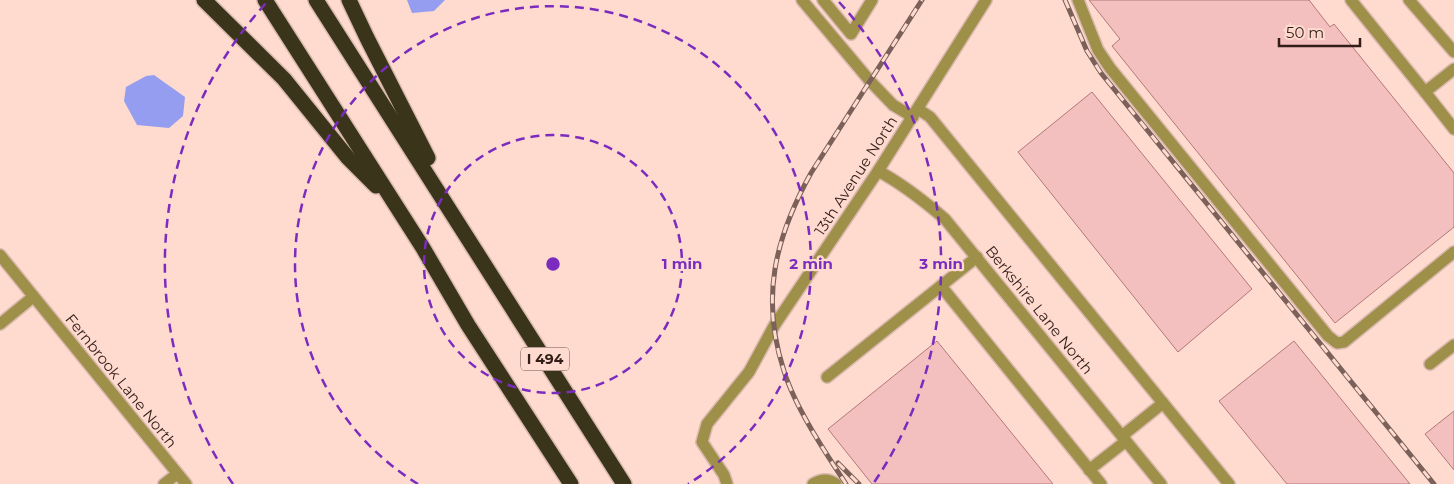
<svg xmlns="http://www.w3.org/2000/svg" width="1454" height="484" font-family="Montserrat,sans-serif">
<rect width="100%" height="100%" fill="#fedacf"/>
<g fill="#959df0">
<path d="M407 0H445L434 11 412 13Z"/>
<path d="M154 75 185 97 183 116 169 128 137 125 124 101 126 87 146 76Z"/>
</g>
<g fill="#f3bfbf" stroke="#b2797a">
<path d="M1089 0H1309L1330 27 1334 24 1454 173V227L1335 323 1112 46 1120 39Z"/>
<path d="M1092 92 1252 289 1178 352 1018 152Z"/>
<path d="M937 341 1053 484H872L828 429Z"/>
<path d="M1294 341 1410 484H1287L1219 401Z"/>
<path d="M1454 411V470L1425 434Z"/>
</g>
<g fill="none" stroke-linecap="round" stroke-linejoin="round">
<defs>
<g id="minor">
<path d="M802 0 870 81 893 105 913 117"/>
<path d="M823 0 851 34 872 0"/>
<path d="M1078 0 1098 50 1110 68 1328 336 1337 343 1344 342 1454 252"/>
<path d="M1351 0 1425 92"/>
<path d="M1409 0 1454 52"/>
<path d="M1454 69 1425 92 1454 129"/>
<path d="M918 109 930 117 1229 484"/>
<path d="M878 171C903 184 924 201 945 219L1161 484"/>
<path d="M0 255 186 484"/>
<path d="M941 286 1101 484"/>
<path d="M0 324 33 297"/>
<path d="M1430 364 1454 345"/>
<path d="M827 377 977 257"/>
<path d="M1122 436 1163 403"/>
<path d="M1089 470 1126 441"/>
<path d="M164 484 177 474"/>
<path d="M727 484 724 475 702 442 707 424 749 372 774 326 878 171 986 0"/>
<path d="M813 484C821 479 828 478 836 484"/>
</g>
<g id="highway">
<path d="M204 0 284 79 348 158 376 186"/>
<path d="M265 0 423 248 468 325 571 484"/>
<path d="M316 0 624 484"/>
<path d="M349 0 367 38 428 158"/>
</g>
</defs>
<use href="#minor" stroke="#d9b8ae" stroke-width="14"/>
<use href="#highway" stroke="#d9b8ae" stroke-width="18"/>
<use href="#minor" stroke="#9e9048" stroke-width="11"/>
<use href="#highway" stroke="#3a351a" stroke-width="15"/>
<defs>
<g id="rail">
<path d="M1065 0 1087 51 1101 73 1434 484"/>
<path d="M838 463 859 484"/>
<path d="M846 484C825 452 795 407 784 371 760 298 775 238 811 173L922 0"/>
</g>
</defs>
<use href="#rail" stroke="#7b6159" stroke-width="5"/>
<use href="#rail" stroke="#fedacf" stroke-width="3" stroke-dasharray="9" stroke-linecap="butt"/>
</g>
<g fill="none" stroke="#7b2cbf" stroke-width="2.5" stroke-dasharray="9 6">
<circle cx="553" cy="264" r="129"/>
<path d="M418 484A258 258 0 1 1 688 484"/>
<path d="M233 484A388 388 0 0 1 267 2M839 2A388 388 0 0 1 873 484"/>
</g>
<g text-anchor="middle" stroke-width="4.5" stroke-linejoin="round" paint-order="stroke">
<rect fill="#fedacf" stroke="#6f564e" stroke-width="1" x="521" y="347.5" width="48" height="23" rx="4"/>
<g font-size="14" font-weight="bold" fill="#321d17">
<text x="545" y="364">I 494</text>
</g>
<g font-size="15" fill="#321d17" stroke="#fedacf">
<text transform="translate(856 176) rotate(-57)" y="5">13th Avenue North</text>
<text transform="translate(1039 310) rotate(51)" y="5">Berkshire Lane North</text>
<text transform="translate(121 381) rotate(51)" y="5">Fernbrook Lane North</text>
</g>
</g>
<circle cx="553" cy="264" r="8" fill="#7b2cbf" stroke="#fedacf" stroke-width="2.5"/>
<g font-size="15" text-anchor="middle" font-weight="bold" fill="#7b2cbf" stroke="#fedacf" stroke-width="4.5" stroke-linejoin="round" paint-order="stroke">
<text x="682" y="269">1 min</text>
<text x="811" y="269">2 min</text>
<text x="941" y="269">3 min</text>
</g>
<path d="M1279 38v8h81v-8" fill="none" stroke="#321d17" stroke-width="2.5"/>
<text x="1286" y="38" font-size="15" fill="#321d17" stroke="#fedacf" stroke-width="4" paint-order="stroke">50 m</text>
</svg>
